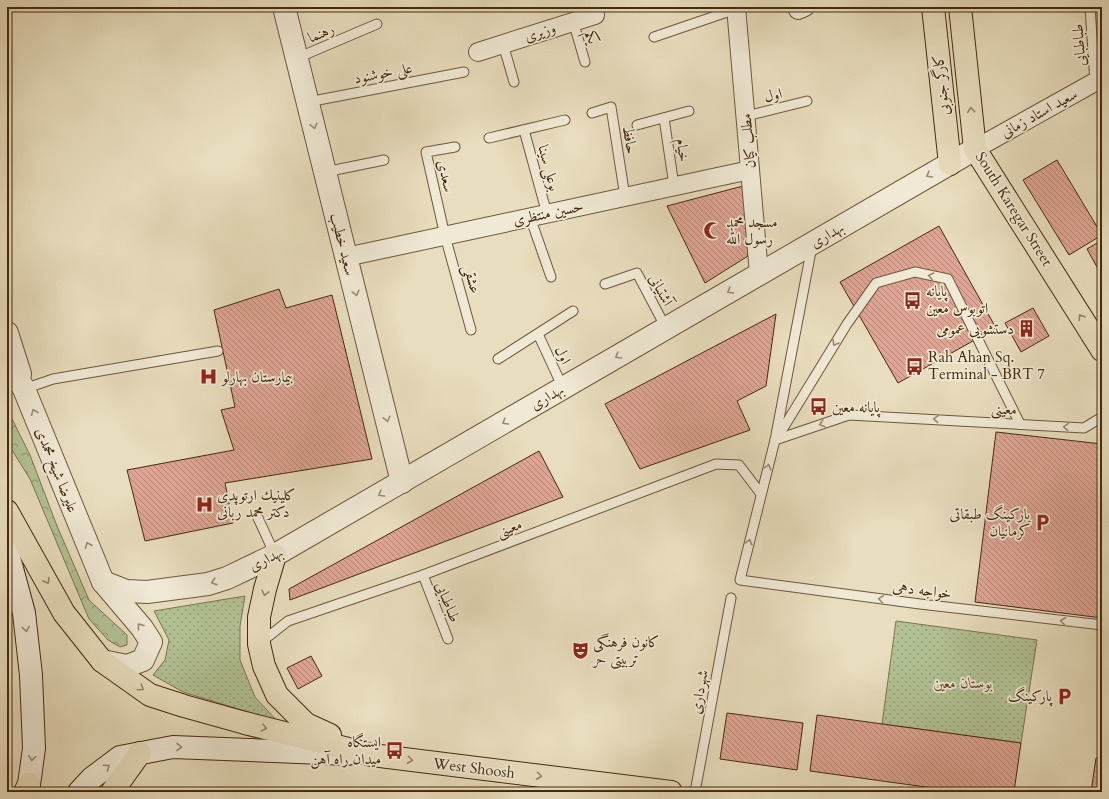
<svg xmlns="http://www.w3.org/2000/svg" width="1109" height="799" font-family="Cardo,Amiri,serif">
<defs>
<pattern id="grass-dots" width="8" height="8" patternUnits="userSpaceOnUse"><rect width="8" height="8" fill="#b2c295"/><path d="M2 2h.1M6 6h.1" fill="none" stroke="#929e78" stroke-width="1.8" stroke-linecap="round"/></pattern>
<pattern id="forest-crowns" width="20" height="18" patternUnits="userSpaceOnUse"><rect width="20" height="18" fill="#b2c295"/><path d="M2 6a3 3 0 1 1 6 0M12 15a3 3 0 1 1 6 0" fill="none" stroke="#929e78"/></pattern>
<pattern id="building-back-hatch" width="6" height="6" patternUnits="userSpaceOnUse"><rect width="6" height="6" fill="#dea595"/><path d="M-1 5l2 2M0 0l6 6M5-1l2 2" fill="none" stroke="#b68778"/></pattern>
</defs>
<rect width="100%" height="100%" fill="#e8ddbe"/>
<filter id="stains"><feTurbulence type="fractalNoise" baseFrequency=".005" numOctaves="4"/><feColorMatrix values="0 0 0 0 .2 0 0 0 0 .09 0 0 0 0 .02 0 0 0 .5 -.17"/></filter>
<radialGradient id="worn" r=".72"><stop offset=".6" stop-color="#630" stop-opacity="0"/><stop offset="1" stop-color="#630" stop-opacity=".3"/></radialGradient>
<g fill="url(#grass-dots)" stroke="#7b7652">
<path d="M245 596 240 626V660L255 697 277 721 183 692 153 675 165 660 169 640 154 611Z"/>
<path d="M896 621 1037 640 1021 743 882 724Z"/>
</g>
<path fill="url(#forest-crowns)" stroke="#7b7652" d="M7 409 30 455 57 526 89 600 127 635V645L120 647 108 640 89 619 30 479 7 442Z"/>
<g fill="url(#building-back-hatch)" stroke="#442b0e">
<path d="M1057 160 1102 235 1069 255 1023 180Z"/>
<path d="M743 186 748 256 705 283 667 206Z"/>
<path d="M939 226 996 328 898 383 840 282Z"/>
<path d="M1102 240V276L1087 249Z"/>
<path d="M279 289 286 308 332 295 372 459 225 483 233 523 145 541 127 470 234 450 221 410 235 407 214 310Z"/>
<path d="M1033 308 1049 336 1021 352 1005 323Z"/>
<path d="M776 314 766 386 737 401 750 430 640 469 605 404Z"/>
<path d="M996 432 1102 444V618L975 602Z"/>
<path d="M539 451 563 497 290 600 289 589Z"/>
<path d="M311 656 322 676 298 689 287 668Z"/>
<path d="M727 713 803 723 797 770 720 759Z"/>
<path d="M817 715 1021 743 1014 792H962L810 771Z"/>
<path d="M1096 758 1102 759V792H1091Z"/>
</g>
<g fill="none" stroke-linecap="round" stroke-linejoin="round">
<defs>
<g id="service">
<path d="M1090 7 1095 82"/>
<path d="M573 21 585 62"/>
<path d="M654 37 736 9"/>
<path d="M503 44 514 82"/>
<path d="M297 58 377 24"/>
<path d="M308 102 464 72"/>
<path d="M592 113 611 107 625 197"/>
<path d="M746 116 807 101"/>
<path d="M664 118 674 186"/>
<path d="M637 125 689 111"/>
<path d="M524 130 547 214"/>
<path d="M489 138 565 120"/>
<path d="M455 147 426 152 445 236 471 330"/>
<path d="M325 172 384 160"/>
<path d="M530 217 551 277"/>
<path d="M812 246 775 440 740 580 920 604 1102 625"/>
<path d="M605 284 637 273 666 328"/>
<path d="M538 334 563 388"/>
<path d="M498 359 573 311"/>
<path d="M24 389 53 379 218 351"/>
<path d="M779 435 847 324 876 283 915 272 948 279 1020 424"/>
<path d="M775 440 849 415 1084 428 1102 417"/>
<path d="M258 518 275 555"/>
<path d="M423 575 448 639"/>
<path d="M260 643 288 621 423 575 716 464 739 465 761 494"/>
<path d="M695 792 731 598"/>
</g>
<g id="minor">
<path d="M736 7 759 274"/>
<path d="M798 10 805 7"/>
<path d="M478 52 595 15 594 7"/>
<path d="M975 149 1102 78"/>
<path d="M346 257 750 170"/>
</g>
<g id="tertiary">
<path d="M284 7 402 482"/>
<path d="M7 333 20 374"/>
<path d="M7 361 24 389 103 582 142 628 151 642 143 660 127 666 102 661"/>
<path d="M103 582 126 591 147 592 208 584 227 578 275 555 975 149"/>
</g>
<g id="secondary">
<path d="M7 550 24 613 31 675 34 748 28 792"/>
<path d="M79 792 92 778 120 757 173 747 348 754"/>
</g>
<g id="primary">
<path d="M933 7 950 164"/>
<path d="M960 7 975 149 1102 350"/>
<path d="M7 511 64 613 102 661 150 695 184 706 245 723 372 755 671 792"/>
<path d="M275 555 265 589 259 617V644L264 666 277 695 306 724 330 735"/>
<path d="M25 792 29 784"/>
<path d="M112 792 140 753"/>
</g>
</defs>
<use href="#service" stroke="#6d583a" stroke-width="11"/>
<use href="#minor" stroke="#6d583a" stroke-width="20"/>
<use href="#tertiary" stroke="#6d583a" stroke-width="24"/>
<use href="#secondary" stroke="#442b0e" stroke-width="24"/>
<use href="#primary" stroke="#442b0e" stroke-width="24"/>
<use href="#service" stroke="#f0e9d5" stroke-width="9"/>
<use href="#minor" stroke="#f0e9d5" stroke-width="18"/>
<use href="#tertiary" stroke="#f0e9d5" stroke-width="22"/>
<use href="#secondary" stroke="#f0e9d5" stroke-width="22"/>
<use href="#primary" stroke="#e8ddbe" stroke-width="22"/>
</g>
<defs><path id="oneway-chevron" d="M-2-3.5L2.5 0L-2 3.5" fill="none" stroke-width="1.6" stroke-linecap="round" stroke-linejoin="round"/></defs>
<g stroke="#968466">
<use href="#oneway-chevron" transform="translate(971 110) rotate(-96)"/>
<use href="#oneway-chevron" transform="translate(1081 317) rotate(-122)"/>
<use href="#oneway-chevron" transform="translate(47 581) rotate(61)"/>
<use href="#oneway-chevron" transform="translate(265 593) rotate(103)"/>
<use href="#oneway-chevron" transform="translate(141 688) rotate(35)"/>
<use href="#oneway-chevron" transform="translate(264 728) rotate(14)"/>
<use href="#oneway-chevron" transform="translate(410 760) rotate(7)"/>
<use href="#oneway-chevron" transform="translate(539 776) rotate(7)"/>
</g>
<g stroke="#9a8a72">
<use href="#oneway-chevron" transform="translate(314 126) rotate(76)"/>
<use href="#oneway-chevron" transform="translate(929 175) rotate(150)"/>
<use href="#oneway-chevron" transform="translate(931 276) rotate(-168)"/>
<use href="#oneway-chevron" transform="translate(730 291) rotate(150)"/>
<use href="#oneway-chevron" transform="translate(356 293) rotate(76)"/>
<use href="#oneway-chevron" transform="translate(835 343) rotate(121)"/>
<use href="#oneway-chevron" transform="translate(618 356) rotate(150)"/>
<use href="#oneway-chevron" transform="translate(34 412) rotate(-112)"/>
<use href="#oneway-chevron" transform="translate(387 419) rotate(76)"/>
<use href="#oneway-chevron" transform="translate(936 419) rotate(-177)"/>
<use href="#oneway-chevron" transform="translate(505 422) rotate(150)"/>
<use href="#oneway-chevron" transform="translate(822 424) rotate(161)"/>
<use href="#oneway-chevron" transform="translate(1066 427) rotate(-177)"/>
<use href="#oneway-chevron" transform="translate(768 467) rotate(-75)"/>
<use href="#oneway-chevron" transform="translate(381 494) rotate(150)"/>
<use href="#oneway-chevron" transform="translate(749 542) rotate(-76)"/>
<use href="#oneway-chevron" transform="translate(88 545) rotate(-112)"/>
<use href="#oneway-chevron" transform="translate(214 582) rotate(163)"/>
<use href="#oneway-chevron" transform="translate(881 599) rotate(-172)"/>
<use href="#oneway-chevron" transform="translate(1063 621) rotate(-173)"/>
<use href="#oneway-chevron" transform="translate(140 626) rotate(-127)"/>
<use href="#oneway-chevron" transform="translate(26 629) rotate(83)"/>
<use href="#oneway-chevron" transform="translate(179 747) rotate(1)"/>
<use href="#oneway-chevron" transform="translate(32 758) rotate(98)"/>
<use href="#oneway-chevron" transform="translate(107 767) rotate(-35)"/>
</g>
<defs>
<symbol id="mosque-bare" viewBox="-9 -9 18 18"><path d="M3.5-4.9A6 6 0 1 0 3.5 4.9A5 5 0 1 1 3.5-4.9Z" fill="#8f2418" stroke="#f0e9d5" stroke-width="2.5" paint-order="stroke"/></symbol>
<symbol id="bus-bare" viewBox="-9 -9 18 18"><path d="M-5-6H5V4H4V6H2V4H-2V6H-4V4H-5ZM-3.5-4V0h7V-4ZM-3.5 1.2v1.5H-2V1.2ZM2 1.2v1.5H3.5V1.2Z" fill="#8f2418" stroke="#f0e9d5" stroke-width="2.5" paint-order="stroke"/></symbol>
<symbol id="building-bare" viewBox="-9 -9 18 18"><path d="M-4-6H4V6H1V3H-1V6H-4ZM-2.5-4.3h1.7v1.8h-1.7ZM.8-4.3h1.7v1.8H.8ZM-2.5-1h1.7V.8h-1.7ZM.8-1h1.7V.8H.8Z" fill="#8f2418" stroke="#f0e9d5" stroke-width="2.5" paint-order="stroke"/></symbol>
<symbol id="hospital-bare" viewBox="-9 -9 18 18"><path d="M-5-5h3v3.5h4V-5h3V5h-3V1.5h-4V5h-3Z" fill="#8f2418" stroke="#f0e9d5" stroke-width="2.5" paint-order="stroke"/></symbol>
<symbol id="parking-bare" viewBox="-9 -9 18 18"><path d="M-3.5-5.5H1a3.5 3.5 0 0 1 0 7H-1V5.5H-3.5ZM-1-3.4V-.6H.8a1.4 1.4 0 0 0 0-2.8Z" fill="#8f2418" stroke="#f0e9d5" stroke-width="2.5" paint-order="stroke"/></symbol>
<symbol id="theatre-bare" viewBox="-9 -9 18 18"><path d="M-5-5.5Q0-4 5-5.5V0Q5 5 0 6Q-5 5-5 0ZM-3.3-2.5H-1v1.5H-3.3ZM1-2.5H3.3v1.5H1ZM-2.8 1Q0 5.5 2.8 1Z" fill="#8f2418" stroke="#f0e9d5" stroke-width="2.5" paint-order="stroke"/></symbol>
</defs>
<g fill-rule="evenodd">
<use href="#mosque-bare" x="700" y="218" width="25" height="25"/>
<use href="#bus-bare" x="900" y="288" width="25" height="25"/>
<use href="#building-bare" x="1014" y="316" width="25" height="25"/>
<use href="#bus-bare" x="902" y="354" width="25" height="25"/>
<use href="#hospital-bare" x="196" y="364" width="25" height="25"/>
<use href="#bus-bare" x="806" y="394" width="25" height="25"/>
<use href="#hospital-bare" x="192" y="492" width="25" height="25"/>
<use href="#parking-bare" x="1030" y="510" width="25" height="25"/>
<use href="#theatre-bare" x="568" y="638" width="25" height="25"/>
<use href="#parking-bare" x="1052" y="684" width="25" height="25"/>
<use href="#bus-bare" x="382" y="738" width="25" height="25"/>
</g>
<g text-anchor="middle" stroke-width="3.5" stroke-linejoin="round" paint-order="stroke">
<g font-size="15" fill="#442b0e" stroke="#f0e9d5">
<text transform="translate(540 32) rotate(-18)" y="5">وزیری</text>
<text transform="translate(321 33) rotate(-23)" y="5">رهنما</text>
<text transform="translate(592 37) rotate(73)" y="5">یکم</text>
<text transform="translate(1079 45) rotate(-94)" y="5">طباطبایی</text>
<text transform="translate(383 73) rotate(-11)" y="5">علی خوشنود</text>
<text transform="translate(941 85) rotate(-96)" y="5">کارگر جنوبی</text>
<text transform="translate(773 95) rotate(-13)" y="5">اول</text>
<text transform="translate(1039 113) rotate(-29)" y="5">سعید استاد زمانی</text>
<text transform="translate(630 140) rotate(81)" y="5">حافظ</text>
<text transform="translate(748 141) rotate(-95)" y="5">مطلب کیان</text>
<text transform="translate(683 150) rotate(82)" y="5">خیام</text>
<text transform="translate(549 168) rotate(75)" y="5">بوعلی سینا</text>
<text transform="translate(446 176) rotate(77)" y="5">سعدی</text>
<text transform="translate(1014 209) rotate(58)" y="5">South Karegar Street</text>
<text transform="translate(548 213) rotate(-12)" y="5">حسین منتظری</text>
<text transform="translate(827 235) rotate(-30)" y="5">بهداری</text>
<text transform="translate(343 244) rotate(76)" y="5">سعید خطیب</text>
<text transform="translate(472 279) rotate(74)" y="5">عشقی</text>
<text transform="translate(661 290) rotate(62)" y="5">آشتیانی</text>
<text transform="translate(563 355) rotate(64)" y="5">اول</text>
<text transform="translate(547 397) rotate(-30)" y="5">بهداری</text>
<text transform="translate(1004 409) rotate(3)" y="5">معینی</text>
<text transform="translate(57 470) rotate(68)" y="5">علیرضا شیخ محمدی</text>
<text transform="translate(509 528) rotate(-21)" y="5">معینی</text>
<text transform="translate(266 559) rotate(-27)" y="5">بهداری</text>
<text transform="translate(922 590) rotate(7)" y="5">خواجه دهی</text>
<text transform="translate(448 602) rotate(68)" y="5">طباطبایی</text>
<text transform="translate(699 692) rotate(-80)" y="5">شهرداری</text>
<text transform="translate(474 768) rotate(7)" y="5">West Shoosh</text>
</g>
<g font-size="15" fill="#442b0e" stroke="#f0e9d5" text-anchor="start">
<text x="726" y="227">مسجد محمد<tspan x="726" dy="17">رسول الله</tspan></text>
<text x="926" y="296">پایانه<tspan x="926" dy="17">اتوبوس معین</tspan></text>
<text x="1014" y="334" text-anchor="end">دستشویی عمومی</text>
<text x="928" y="362">Rah Ahan Sq.<tspan x="928" dy="17">Terminal - BRT 7</tspan></text>
<text x="222" y="382">بیمارستان بهارلو</text>
<text x="832" y="412">پایانه معین</text>
<text x="217" y="500">كلينيك ارتوپدى<tspan x="217" dy="17">دكتر محمد ربانى</tspan></text>
<text x="1030" y="519" text-anchor="end">پارکینگ طبقاتی<tspan x="1030" dy="17">کرمانیان</tspan></text>
<text x="593" y="647">کانون فرهنگی<tspan x="593" dy="17">تربیتی حر</tspan></text>
<text x="1052" y="701" text-anchor="end">پارکینگ</text>
<text x="381" y="747" text-anchor="end">ایستگاه<tspan x="381" dy="17">میدان راه آهن</tspan></text>
</g>
<g font-size="15" font-style="italic" fill="#5a4929" stroke="#f0e9d5">
<text x="963" y="688">بوستان معین</text>
</g>
</g>
<rect width="1109" height="799" fill="none" stroke="#e8ddbe" stroke-width="24"/>
<rect x="8" y="8" width="1093" height="783" fill="none" stroke="#442b0e" stroke-width="2"/>
<rect x="12" y="12" width="1085" height="775" fill="none" stroke="#442b0e"/>
<rect width="100%" height="100%" filter="url(#stains)"/>
<rect width="100%" height="100%" fill="url(#worn)"/>
</svg>
